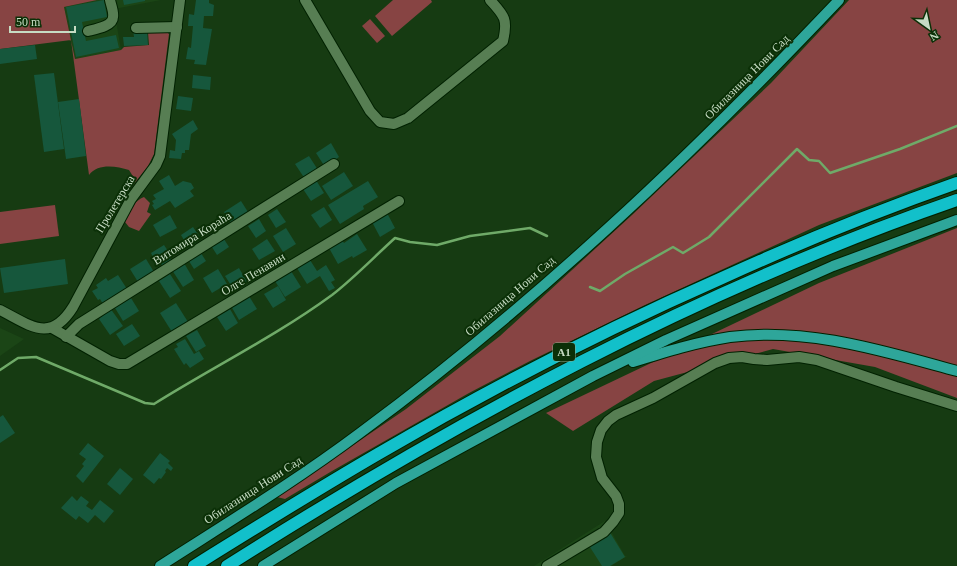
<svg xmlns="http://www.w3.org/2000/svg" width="957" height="566" font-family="Georgia,serif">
<rect width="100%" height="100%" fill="#163b12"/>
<g fill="#1b4516">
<path d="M97 0H161L114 9 121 50 75 59 64 7Z"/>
<path d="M0 328 24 339 0 356Z"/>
<path d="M605 521 625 556H627L611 566H534Z"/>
</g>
<g fill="#874443">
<path d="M0 0H97L64 7 75 59 121 50 124 47 149 45 148 32 166 31 169 34 154 154 148 166 133 185 134 178 129 170C116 166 98 163 89 175L71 40 0 49Z"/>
<path d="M393 0H431L432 2 392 36 375 16Z"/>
<path d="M849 0H957V173L819 225 645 305 530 361 469 393 332 471 285 499 277 497 406 409 500 336 632 215 771 83Z"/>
<path d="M370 19 385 36 377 43 362 26Z"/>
<path d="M144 197 150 203 147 212 151 214 139 231 129 227 125 222C128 212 135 200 144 197Z"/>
<path d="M55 205 59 236 0 244V212Z"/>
<path d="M957 228V398L875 367 773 349 654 381 573 431 546 413 819 283Z"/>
</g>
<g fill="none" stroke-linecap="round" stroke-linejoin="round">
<g stroke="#6faa68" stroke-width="2.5">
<path d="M590 287 600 291 625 274 673 247 683 253 709 237 797 149 809 160 819 161 830 173 900 149 957 126"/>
<path d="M0 370 18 358 36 357 145 403 154 404C213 367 276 336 332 295 354 278 375 256 395 238L410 242 437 245 470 236 530 228 547 236"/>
</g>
</g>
<g fill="#16573c">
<path d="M104 0 107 17 82 22 86 41 116 35 119 48 76 57 66 7Z"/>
<path d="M123 0H145V1L124 5Z"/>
<path d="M196 0H209V3L214 5 213 16H204L203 28 212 29 206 65 194 64 195 60 186 59 188 47 191 48 193 26H188L189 14 194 15Z"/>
<path d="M133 30H147L148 45 124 46 123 37H134Z"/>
<path d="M35 45 37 59 0 64V49Z"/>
<path d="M54 73 64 149 44 152 34 75Z"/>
<path d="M193 75 211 77 210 90 192 88Z"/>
<path d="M178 96 193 98 191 111 176 109Z"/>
<path d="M79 99 86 156 66 159 58 102Z"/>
<path d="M193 120 198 129 191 134 189 150H185V153H182L181 159 169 158 170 150 175 151 176 140 172 134Z"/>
<path d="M331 143 339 157 325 167 316 153Z"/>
<path d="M309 156 318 170 305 179 295 164Z"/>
<path d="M344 172 353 186 331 200 322 186Z"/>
<path d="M169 175 175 186 183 181 191 183 194 188 190 191 194 196 175 208 170 201 155 210 152 205 154 204 152 201 156 199 153 195 164 189 159 181Z"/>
<path d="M316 180 324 193 311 201 303 189Z"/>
<path d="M368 181 378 197 363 206 364 209 340 224 328 205Z"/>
<path d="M241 201 248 212 231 223 224 212Z"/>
<path d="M324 207 332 220 320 228 311 215Z"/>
<path d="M277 209 286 222 276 228 268 215Z"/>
<path d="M387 213 395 228 380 237 372 222Z"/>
<path d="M170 215 177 228 160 237 153 225Z"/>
<path d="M259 219 266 231 256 238 248 226Z"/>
<path d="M193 227 201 239 188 247 181 235Z"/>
<path d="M286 228 296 244 283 252 273 236Z"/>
<path d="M357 234 367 250 353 258 352 256 338 264 329 248 342 240 344 243Z"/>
<path d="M222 236 229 247 217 255 210 244Z"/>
<path d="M267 239 275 251 259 260 252 249Z"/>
<path d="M164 245 172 257 170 258 172 262 163 267 159 261 155 264 153 260 154 259 151 253Z"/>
<path d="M199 250 206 261 194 269 187 258Z"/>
<path d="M65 259 68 284 4 293 0 268Z"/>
<path d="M146 259 154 272 138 282 130 269Z"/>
<path d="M310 260 317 271 326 265 335 280 331 282 335 288 329 291 320 276 307 284 297 268Z"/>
<path d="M184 263 194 280 183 287 172 270Z"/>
<path d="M239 268 247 282 234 290 225 276Z"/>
<path d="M218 269 227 284 212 293 203 278Z"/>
<path d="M291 271 301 287 285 297 275 281Z"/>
<path d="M170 274 181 291 170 298 159 281Z"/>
<path d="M118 275 127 289 103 304 100 299 98 300 92 291 98 288 96 285 106 278 108 281Z"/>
<path d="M278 286 286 300 273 308 264 294Z"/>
<path d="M249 296 257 309 239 320 231 306Z"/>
<path d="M131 298 139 311 123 321 115 308Z"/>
<path d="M176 303 188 322 172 332 160 313Z"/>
<path d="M110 308 123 326 110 335 99 319 104 315 103 313Z"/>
<path d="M230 309 238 323 226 331 217 317Z"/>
<path d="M132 324 140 336 124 346 116 334Z"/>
<path d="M197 330 206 346 196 352 186 336Z"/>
<path d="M185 339 194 354 199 351 204 359 190 368 186 363 184 365 174 349 178 347 176 344Z"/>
<path d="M3 415 15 433 0 443V417Z"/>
<path d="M88 443 104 456 83 483 76 476 84 466 82 464 86 459 79 454Z"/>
<path d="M160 453 170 461 168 463 173 468 171 471 167 468 165 471 166 472 161 479 159 478 154 484 143 475Z"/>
<path d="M120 468 133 479 120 495 107 484Z"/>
<path d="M72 496 77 501 81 496 89 502 86 506 92 510 100 500 114 511 104 523 95 515 88 523 79 516 76 520 61 508Z"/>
<path d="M609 531 625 557 610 566H602L588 544Z"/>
</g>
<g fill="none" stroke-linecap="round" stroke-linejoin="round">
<defs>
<g id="minor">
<path d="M305 0 370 111 380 122 394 124 408 118 503 41C508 20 505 16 490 0"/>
<path d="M136 28 177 27"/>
<path d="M88 31C96 29 113 26 113 17 114 12 111 5 110 0"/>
<path d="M0 310C30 325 50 344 73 307L131 199 156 165 160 156 180 0"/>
<path d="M52 328 110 361 119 364H127L399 201"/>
<path d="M66 337 79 324 334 164"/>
<path d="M547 566 604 532 613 522 619 513V504L616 496 602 478 596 457 597 442 601 430 608 421 616 415 653 398 715 363 729 358 742 357 754 359 767 360 799 357 817 360 896 387 957 406"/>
</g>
<g id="major">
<path d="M633 362C665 352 697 342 730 337 808 327 883 351 957 371"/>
<path d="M160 566C227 523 296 481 360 433 534 305 691 156 839 0"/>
<path d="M263 566 396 483 593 376 666 340 833 266 957 220"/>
</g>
<g id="highway">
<path d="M194 566C255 528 316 490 378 454 489 389 604 330 722 278 799 243 877 211 957 183"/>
<path d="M227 566C457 420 699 289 957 200"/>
</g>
</defs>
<use href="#minor" stroke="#002100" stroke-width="12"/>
<use href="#major" stroke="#002100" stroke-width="12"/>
<use href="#highway" stroke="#002100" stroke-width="14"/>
<use href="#minor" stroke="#577e53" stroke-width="10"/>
<use href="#major" stroke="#2ea69a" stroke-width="10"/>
<use href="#highway" stroke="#12c0ca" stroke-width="12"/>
</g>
<g text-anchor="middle" stroke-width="4" stroke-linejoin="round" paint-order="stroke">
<rect fill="#0b3007" stroke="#8fa88b" stroke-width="1" x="553" y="343" width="22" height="18" rx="3"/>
<g font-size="11" font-weight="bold" fill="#c7dcc4">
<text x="564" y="356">A1</text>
</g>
<g font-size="12" fill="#c7dcc4" stroke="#0b3007">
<text transform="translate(747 77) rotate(-45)" y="4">Обилазница Нови Сад</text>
<text transform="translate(115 204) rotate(-59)" y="4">Пролетерска</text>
<text transform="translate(192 238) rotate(-32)" y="4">Витомира Кораћа</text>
<text transform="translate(253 274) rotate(-31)" y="4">Олге Пенавин</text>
<text transform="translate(510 296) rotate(-41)" y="4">Обилазница Нови Сад</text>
<text transform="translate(253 490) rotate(-33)" y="4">Обилазница Нови Сад</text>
</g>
</g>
<g transform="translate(929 28) rotate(147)" stroke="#0b3007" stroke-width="3" paint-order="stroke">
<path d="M0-3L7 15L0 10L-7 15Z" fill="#c7dcc4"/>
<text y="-6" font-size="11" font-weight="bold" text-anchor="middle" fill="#c7dcc4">N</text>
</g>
<path d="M10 26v6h65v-6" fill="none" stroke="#c7dcc4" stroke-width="2"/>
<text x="16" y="26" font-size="12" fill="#c7dcc4" stroke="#0b3007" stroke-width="3" paint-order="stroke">50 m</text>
</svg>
